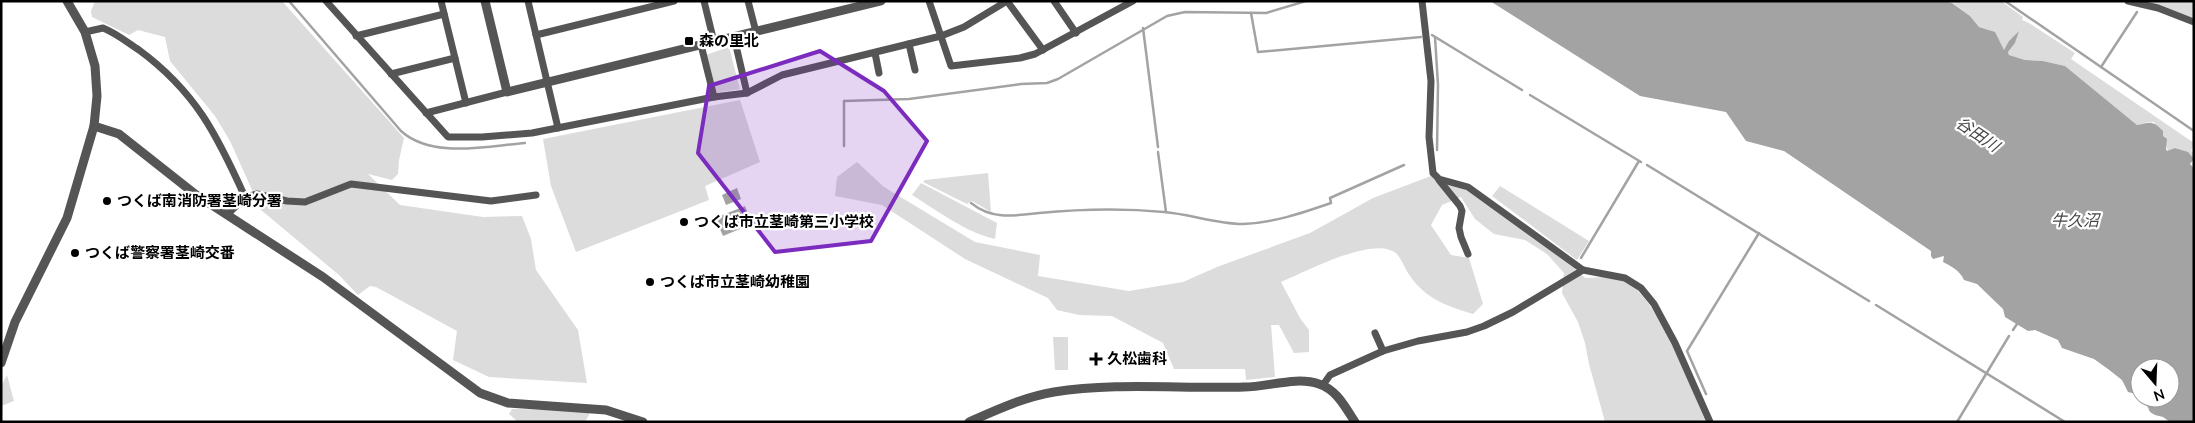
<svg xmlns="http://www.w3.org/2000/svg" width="2195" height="423" font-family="'Nunito Sans','Noto Sans JP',sans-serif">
<rect width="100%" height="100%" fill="#fff"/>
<g fill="#dcdcdc">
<path d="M95 1H282L404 138 399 160 398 174 392 180 368 174 400 205 483 217 522 216 531 239 536 270 578 330 587 383 489 377 453 360 457 331 376 287 370 286 358 295 339 275 261 210 230 141 215 116 170 61 165 37 138 30 129 35 92 17 91 11Z"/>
<path d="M1944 1H2001L2023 17 2022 20 2029 23 2075 53 2071 59 2194 143 2191 151 2194 153V159L2187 152 2175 148 2168 151 2163 136 2154 122H2148L2137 125 2065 66 2043 61 2025 60 2009 55 2008 52 2015 43 2018 32 2004 50 1989 30 1979 27 1970 16 1953 3Z"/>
<path d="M2145 1H2194V18Z"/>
<path d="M729 47 740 89 715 93 706 55Z"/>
<path d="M740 100 760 162 705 186 709 200 576 252 551 186 543 139Z"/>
<path d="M857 162 884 187 975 242 1040 255 1038 276 1129 291 1183 282 1217 267 1310 233 1373 198 1431 176 1437 182 1466 190 1573 267 1585 278C1595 278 1610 276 1620 279 1655 288 1691 389 1706 422H1605L1589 364 1585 343 1578 322 1562 293 1564 273 1547 254 1525 240 1494 234 1475 219 1461 197 1442 205 1431 225 1451 255 1469 258 1483 304 1473 314C1447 306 1426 299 1410 276 1405 269 1401 258 1396 253 1374 235 1305 272 1281 282L1300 318 1309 330V352L1294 353 1279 325H1271L1275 377 1246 380 1245 369H1174L1163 343 1112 316 1079 315 1057 310 1048 298 965 259 882 205 835 196 837 177Z"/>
<path d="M988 173 991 212 972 201 967 204 923 182 925 180Z"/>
<path d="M921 183 997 223 995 239C965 232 938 211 912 195Z"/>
<path d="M1500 186 1589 241 1577 260 1492 196Z"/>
<path d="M1053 337H1068V370H1055Z"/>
<path d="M7 375 14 401 1 406V386Z"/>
<path d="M512 409 563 410 590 413 585 422H518L509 414Z"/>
</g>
<g fill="#a3a3a3" fill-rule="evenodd">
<path d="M1490 1H1944L1952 3 1970 16 1979 27 1995 32 2004 50 2009 41 2019 31 2015 43 2008 52 2009 55 2025 60 2043 61 2065 66 2137 125C2150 122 2153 120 2163 131V136L2167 139 2166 149 2167 151 2175 148 2188 152 2194 159 2190 164 2194 168V422H2170L2163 417 2155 415 2150 412 2146 403 2136 394 2128 392 2122 380 2108 369 2094 359 2062 348 2058 340 2035 330 2028 331 2005 317 2003 309 1977 284 1964 280C1960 270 1949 265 1943 262L1944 256 1933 259 1931 256V251L1784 151 1746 141 1726 112 1640 96ZM2140 368H2170V398H2140Z"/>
<path d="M737 188 741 199 726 205 722 195Z"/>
<path d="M745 206 752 224 723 236 715 218Z"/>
</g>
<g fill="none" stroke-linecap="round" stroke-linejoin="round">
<g stroke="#a3a3a3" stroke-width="2.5">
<path d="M289 1 401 131C432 159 487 146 525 143"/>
<path d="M2005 1 2194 131"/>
<path d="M1251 13 1258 52 1421 37"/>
<path d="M1143 28 1158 147"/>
<path d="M1432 35 1522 90"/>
<path d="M1435 37 1438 85 1437 150"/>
<path d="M2101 67 2137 12"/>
<path d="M1530 95 1641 162"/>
<path d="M844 146V101L909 99 1021 84 1047 83 1058 79 1167 16 1185 12 1266 13 1306 1"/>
<path d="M1158 152 1166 212"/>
<path d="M1647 165 1869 301"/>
<path d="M971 203C992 220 1014 216 1039 213 1081 209 1122 208 1164 212 1190 214 1216 224 1243 224 1273 223 1302 213 1331 203L1330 198 1404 165"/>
<path d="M1581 258 1639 161"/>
<path d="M1876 305 2065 422"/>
<path d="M2013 330 2017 324"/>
<path d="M1706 394 1687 351 1759 233"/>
<path d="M1957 422 2009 336"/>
</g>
<g stroke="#555" stroke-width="7">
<path d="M326 1 448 137H482L532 133 714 97 747 93 782 75 941 36 964 27 1007 1"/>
<path d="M441 1 466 103"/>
<path d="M528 1 558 128"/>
<path d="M704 1 714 42"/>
<path d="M748 1 756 32"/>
<path d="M929 1 951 66 1020 58 1035 54 1133 1"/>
<path d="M1007 1 1043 50"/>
<path d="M1054 1 1076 33"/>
<path d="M1422 1 1431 81 1429 137 1433 173 1439 179 1468 187 1583 270 1625 278 1641 288 1654 304 1675 343 1710 422"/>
<path d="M2128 1 2158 8 2194 22"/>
<path d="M85 32 103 28C116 33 128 43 139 50 196 92 217 135 245 197L228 214"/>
<path d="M536 35 674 1"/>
<path d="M356 36 444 14"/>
<path d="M734 37 747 93"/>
<path d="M909 44 915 70"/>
<path d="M701 45 714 97"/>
<path d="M875 53 879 73"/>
<path d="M391 74 455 58"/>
<path d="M426 113 507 92"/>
<path d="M1439 180 1460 206 1462 211 1459 228 1461 237 1468 254"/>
<path d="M245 197 257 194 287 201 305 202 351 184 491 201 536 195"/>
<path d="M1375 333 1383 351"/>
<path d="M1323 385 1330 375 1383 351 1418 341 1467 332 1484 326 1513 312 1583 270"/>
</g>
<g stroke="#555" stroke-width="9">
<path d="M485 1 507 92 881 1"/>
<path d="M94 126 119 134 195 194 323 277 480 393 508 403 606 410 643 422"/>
<path d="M1 363 15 322 67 218 94 126 97 96 95 66 85 32 67 1"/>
<path d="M969 422C996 410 1024 397 1054 392 1115 382 1182 389 1244 387 1268 387 1296 376 1319 384 1337 390 1345 407 1355 422"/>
</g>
</g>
<path fill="#7b2cbf" fill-opacity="0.2" stroke="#7b2cbf" stroke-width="4" stroke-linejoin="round" d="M820 51 884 91 927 141 871 241 775 252 698 153 709 86Z"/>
<g fill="#000" stroke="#fff" stroke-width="2">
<rect x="684" y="36" width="10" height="10" rx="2.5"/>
<circle cx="107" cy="201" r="5"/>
<circle cx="684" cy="222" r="5"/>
<circle cx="75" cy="253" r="5"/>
<circle cx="650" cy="282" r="5"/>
<path d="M1093.5 351.5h5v5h5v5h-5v5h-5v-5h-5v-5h5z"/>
</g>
<g text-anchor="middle" stroke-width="4.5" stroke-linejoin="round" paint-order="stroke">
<g font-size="15" font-weight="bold" fill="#000" stroke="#fff" text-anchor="start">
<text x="699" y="46">森の里北</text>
<text x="117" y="206">つくば南消防署茎崎分署</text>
<text x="694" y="227">つくば市立茎崎第三小学校</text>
<text x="85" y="258">つくば警察署茎崎交番</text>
<text x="660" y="287">つくば市立茎崎幼稚園</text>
<text x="1107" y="364">久松歯科</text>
</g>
<g font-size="16" font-style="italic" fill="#444" stroke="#fff">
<text transform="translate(1978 134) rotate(34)" y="6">谷田川</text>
<text x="2075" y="226">牛久沼</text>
</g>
</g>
<rect width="2195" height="423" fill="none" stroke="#000000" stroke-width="5"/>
<g transform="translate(2155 383) rotate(161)"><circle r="24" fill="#ffffff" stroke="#999999"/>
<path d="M0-4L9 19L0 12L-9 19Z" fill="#000000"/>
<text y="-8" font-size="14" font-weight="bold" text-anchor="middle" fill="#000000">N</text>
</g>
</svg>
